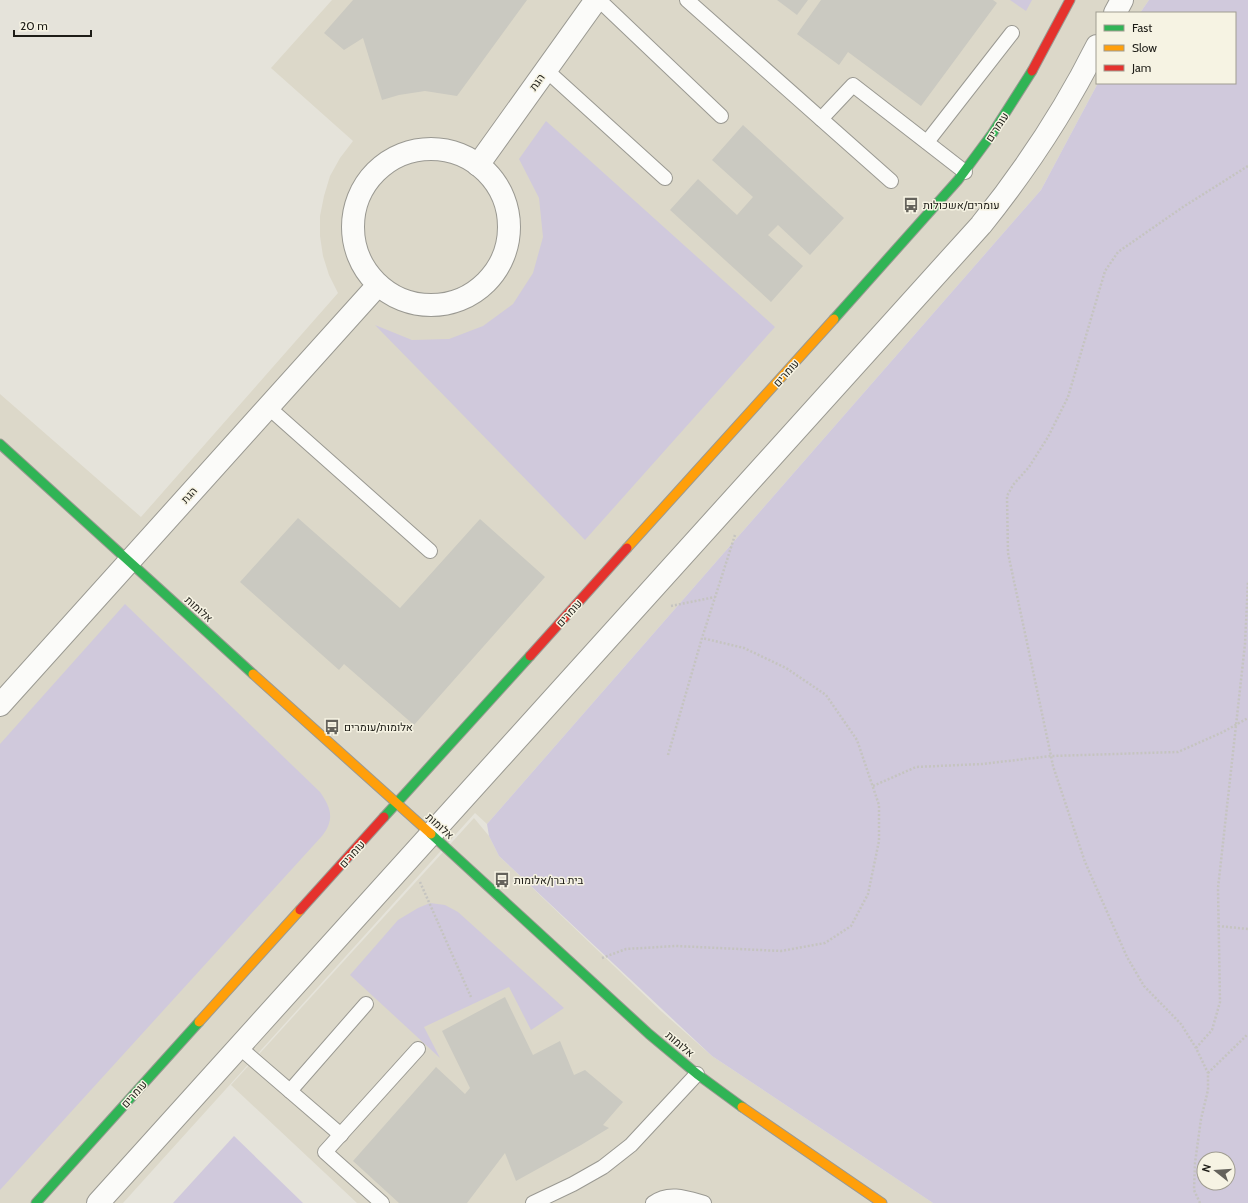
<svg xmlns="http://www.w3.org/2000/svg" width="1248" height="1203" font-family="Cabin,Heebo,sans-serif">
<rect width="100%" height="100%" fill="#e5e3da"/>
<g fill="#dcd8c9">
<path d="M332 0H1149L1140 13H1097V83H1098L1041 190 487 824 475 813 123 1203H0V394L141 517 338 293 329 275 323 256 320 236V216L324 196 330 176 340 158 353 141 271 68Z"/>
<path d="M474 818 489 836 499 856 661 1011 712 1056 933 1203H357L231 1085Z"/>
</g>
<g fill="#d0c9dc" fill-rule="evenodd">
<path d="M1010 0H1032L1026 11Z"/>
<path d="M1149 0H1248V1203H933L712 1056 499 856 489 836 487 824 1041 190 1098 83H1235V13H1140ZM1204 1159H1228V1183H1204Z"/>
<path d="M546 121 775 327 585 540 375 325 412 340 449 339 483 326 513 304 533 273 543 237 539 198 519 159Z"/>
<path d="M125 604 320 792C331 808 335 819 322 836L0 1190V744Z"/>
<path d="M430 903 445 905 458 912 564 1008 531 1030 509 987 424 1027 440 1058 350 975 398 920 418 908Z"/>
<path d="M234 1136 303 1203H173Z"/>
</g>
<g fill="#cac9c1">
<path d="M353 0H527L457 96 425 91 399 95 382 100 363 38 344 50 324 33Z"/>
<path d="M777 0H808L797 15Z"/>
<path d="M821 0H993L997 3 921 106 848 52 839 65 797 34Z"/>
<path d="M743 125 844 218 810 255 778 225 768 235 803 266 771 302 670 210 698 179 737 215 753 197 712 160Z"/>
<path d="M298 518 400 608 480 519 545 577 414 725 344 664 339 670 240 582Z"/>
<path d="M505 997 533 1055 560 1041 574 1075 585 1070 623 1102 603 1125 609 1128 581 1145 516 1181 505 1153 467 1203H399L353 1161 436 1067 465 1094 470 1088 442 1031Z"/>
</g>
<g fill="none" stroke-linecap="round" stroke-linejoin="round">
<defs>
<g id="lane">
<path d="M599 0 721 116"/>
<path d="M687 0 891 181"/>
<path d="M546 70 665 178"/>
<path d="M821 119 853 85 965 172"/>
<path d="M927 142 1012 33"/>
<path d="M268 407 430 551"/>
<path d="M239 1047 341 1135"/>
<path d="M290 1091 366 1004"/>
<path d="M382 1203 325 1152 418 1049"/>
<path d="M533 1203 573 1184 603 1167 631 1145 697 1074"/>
<path d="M653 1203C669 1191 687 1198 704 1203"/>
</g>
<g id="street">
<path d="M1115 13 1122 0"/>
<circle cx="431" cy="227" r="78"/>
<path d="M478 165 596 0"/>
<path d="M0 705 378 285"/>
<path d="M98 1203 981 225C1026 169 1065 110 1097 46"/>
</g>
<g id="fast">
<path d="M834 319 958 180 992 134 1032 71"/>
<path d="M0 444 253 674"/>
<path d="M384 817 530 656"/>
<path d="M431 834 649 1034 697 1074 742 1107"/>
<path d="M36 1203 199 1022"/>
</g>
<g id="slow">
<path d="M627 548 834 319"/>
<path d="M253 674 431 834"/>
<path d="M199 1022 300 910"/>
<path d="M742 1107 882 1203"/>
</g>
<g id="jam">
<path d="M1032 71 1070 0"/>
<path d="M530 656 627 548"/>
<path d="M300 910 384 817"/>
</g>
</defs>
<use href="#lane" stroke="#9a9992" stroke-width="16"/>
<use href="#street" stroke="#9a9992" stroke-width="24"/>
<use href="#fast" stroke="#9a9992" stroke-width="11"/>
<use href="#slow" stroke="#9a9992" stroke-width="11"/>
<use href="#jam" stroke="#9a9992" stroke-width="11"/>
<g stroke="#c5c4c0" stroke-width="2.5" stroke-dasharray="2 2" stroke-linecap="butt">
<path d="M671 606 715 597"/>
<path d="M668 755 702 638 735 535"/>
<path d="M873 786 916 767 982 764 1051 756 1178 752 1223 732 1248 718"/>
<path d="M420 882 471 997"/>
<path d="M1218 926 1248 929"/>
<path d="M602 958 626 949 676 946 781 951 825 943 851 926 868 894 879 841V805L857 740 826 695 786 668 744 648 702 638"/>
<path d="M1196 1048 1212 1030 1220 1002 1218 888 1245 644 1248 581"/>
<path d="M1208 1073 1248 1034"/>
<path d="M1200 1203 1194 1190 1195 1163 1201 1119 1208 1090V1073L1196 1048 1181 1024 1144 986 1127 957 1085 862 1053 766 1051 756 1008 553 1007 496 1013 485 1029 467 1048 437 1068 397 1105 271 1118 252 1183 207 1248 166"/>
</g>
<use href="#lane" stroke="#fbfbf9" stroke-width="14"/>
<use href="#street" stroke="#fbfbf9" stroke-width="22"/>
<use href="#fast" stroke="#30b455" stroke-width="9"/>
<use href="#slow" stroke="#ff9f0a" stroke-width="9"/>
<use href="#jam" stroke="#e5322d" stroke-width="9"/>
</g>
<defs>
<symbol id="bus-bare" viewBox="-9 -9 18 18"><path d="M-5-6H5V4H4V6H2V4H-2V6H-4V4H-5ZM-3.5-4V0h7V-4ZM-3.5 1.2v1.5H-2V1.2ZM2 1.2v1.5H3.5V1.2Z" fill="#64625b" stroke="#f6f3e3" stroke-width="2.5" paint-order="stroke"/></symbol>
</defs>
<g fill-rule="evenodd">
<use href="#bus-bare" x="900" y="194" width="22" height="22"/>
<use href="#bus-bare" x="321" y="716" width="22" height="22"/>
<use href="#bus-bare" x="491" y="869" width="22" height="22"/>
</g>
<g text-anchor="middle" stroke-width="3" stroke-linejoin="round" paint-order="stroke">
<g font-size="11" fill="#1e1d17" stroke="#f6f3e3">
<text transform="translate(537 82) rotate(-54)" y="4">הגת</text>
<text transform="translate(997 127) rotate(-57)" y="4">עומרים</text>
<text transform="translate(786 373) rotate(-48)" y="4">עומרים</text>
<text transform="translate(189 495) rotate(-48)" y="4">הגת</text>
<text transform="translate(199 609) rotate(42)" y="4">אלומות</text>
<text transform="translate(569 613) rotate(-48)" y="4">עומרים</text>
<text transform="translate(440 826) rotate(42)" y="4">אלומות</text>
<text transform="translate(352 854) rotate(-48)" y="4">עומרים</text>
<text transform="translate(680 1044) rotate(40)" y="4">אלומות</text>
<text transform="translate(134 1094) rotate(-48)" y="4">עומרים</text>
</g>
<g font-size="11" fill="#1e1d17" stroke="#f6f3e3" text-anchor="start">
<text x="923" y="209">עומרים/אשכולות</text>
<text x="344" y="731">אלומות/עומרים</text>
<text x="514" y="884">בית ברן/אלומות</text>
</g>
</g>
<rect x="1096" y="12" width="140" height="72" fill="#f6f3e3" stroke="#a09d91"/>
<rect x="1104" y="25" width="20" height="6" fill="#30b455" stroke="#a09d91"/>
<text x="1132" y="32" font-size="12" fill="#1e1d17">Fast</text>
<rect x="1104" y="45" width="20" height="6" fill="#ff9f0a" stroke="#a09d91"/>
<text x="1132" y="52" font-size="12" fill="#1e1d17">Slow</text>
<rect x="1104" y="65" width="20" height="6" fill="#e5322d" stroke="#a09d91"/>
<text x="1132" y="72" font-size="12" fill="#1e1d17">Jam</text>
<g transform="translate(1216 1171) rotate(287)"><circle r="19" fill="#f6f3e3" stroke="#a09d91"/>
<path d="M0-3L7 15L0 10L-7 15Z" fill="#64625b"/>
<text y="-6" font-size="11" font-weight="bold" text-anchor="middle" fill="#1e1d17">N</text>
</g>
<path d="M14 30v6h77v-6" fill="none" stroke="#1e1d17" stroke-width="2"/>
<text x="20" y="30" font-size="12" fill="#1e1d17" stroke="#f6f3e3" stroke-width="3" paint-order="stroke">20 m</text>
</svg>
